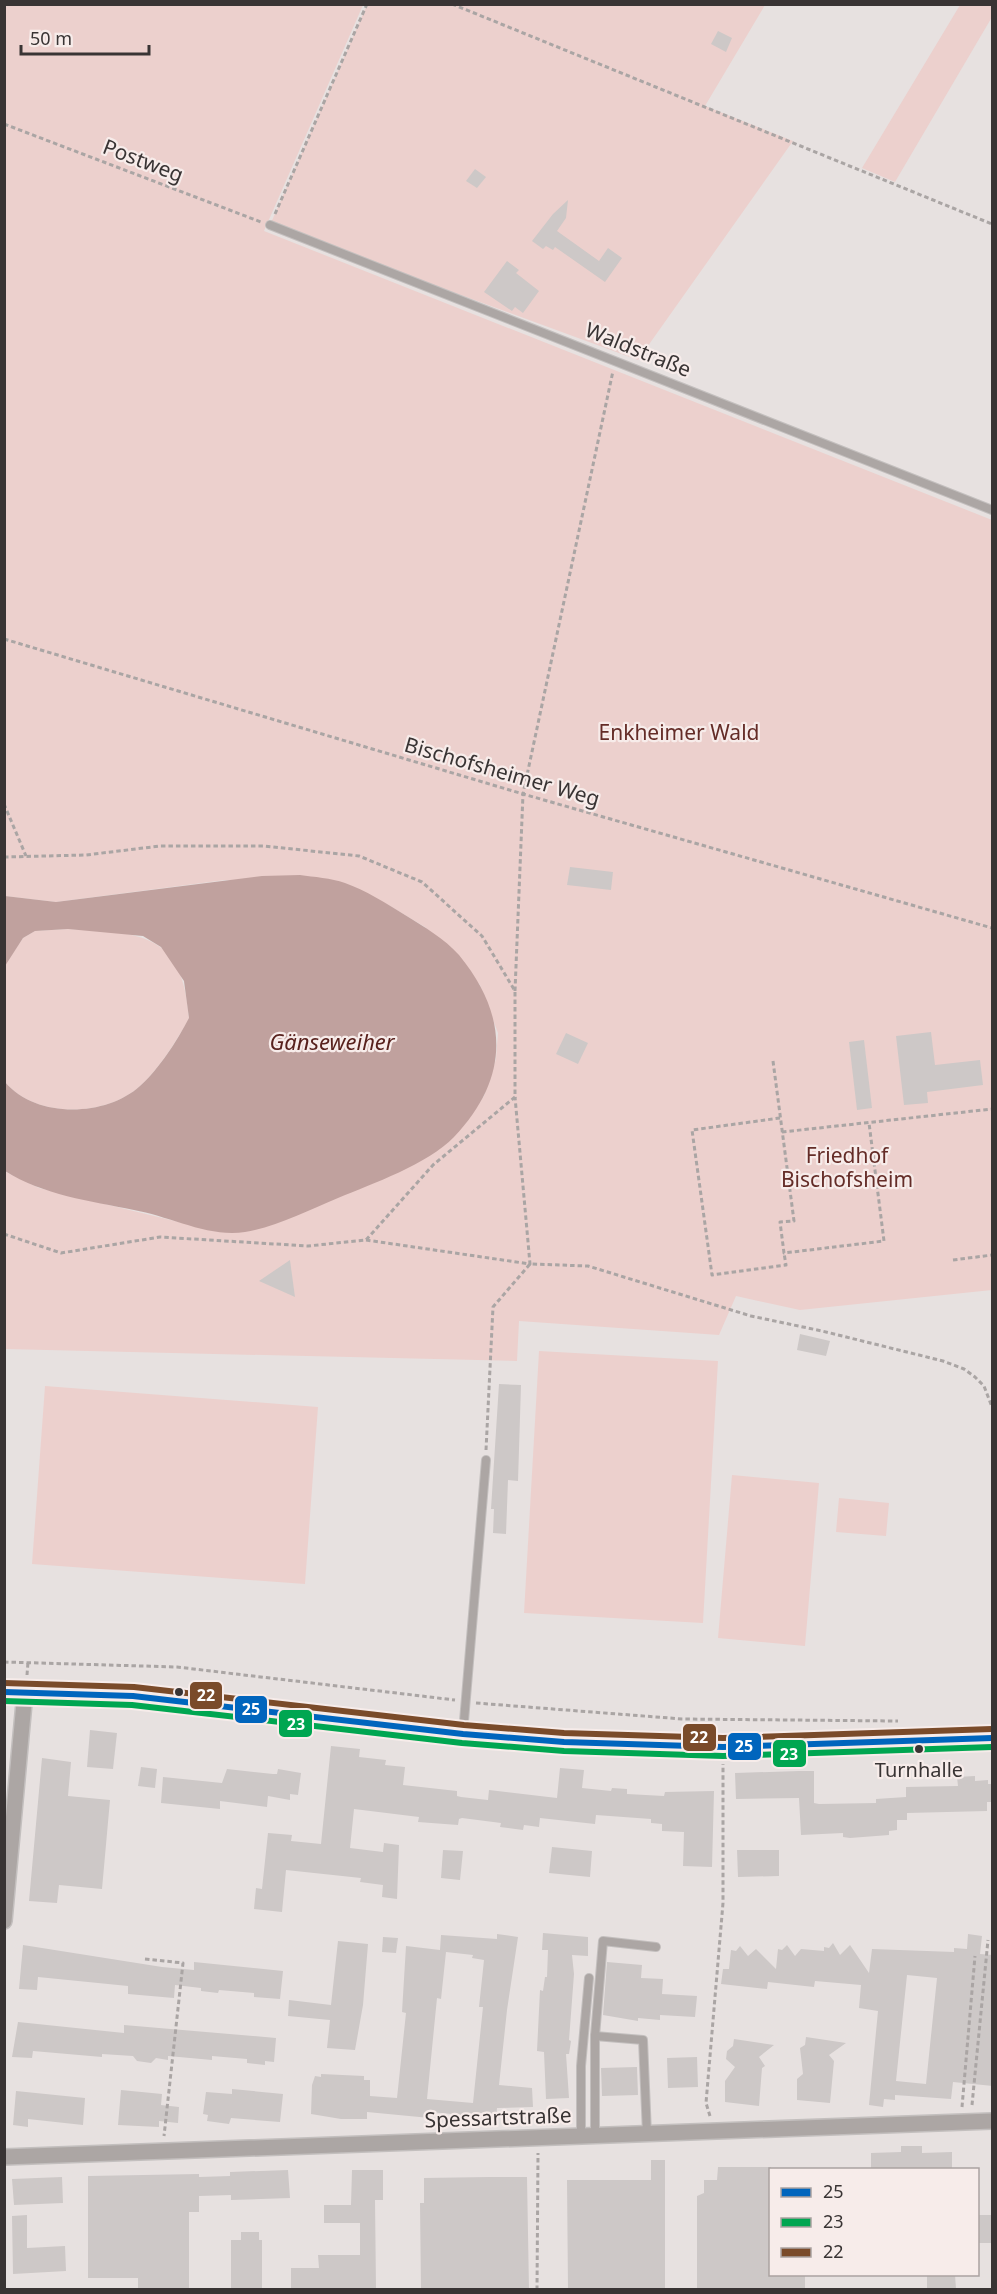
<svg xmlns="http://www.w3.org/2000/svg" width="997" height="2294" font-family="'Noto Sans',sans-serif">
<rect width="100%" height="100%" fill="#e7e1e0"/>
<g fill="#ecd0cd">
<path d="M5 5H363L264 231 992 520V1290L800 1310 736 1296 719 1335 519 1321 517 1361 5 1349 4 1171 39 1188 220 1232 465 1124 484 1096 496 1059 498 1033 480 985 425 927 390 906 344 883 225 880 56 902 5 896Z"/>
<path d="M367 5H765L705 106 793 141 638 360 270 225Z"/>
<path d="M960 5H992V17L895 182 862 168Z"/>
<path d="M68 929C141 933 183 932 189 1019 176 1041 159 1069 140 1086 106 1117 36 1119 5 1082L4 966 23 938 35 931Z"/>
<path d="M539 1351 718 1361 703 1623 524 1613Z"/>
<path d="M45 1386 318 1407 305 1584 32 1564Z"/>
<path d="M732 1475 819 1483 805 1646 718 1638Z"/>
<path d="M839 1498 889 1503 886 1536 836 1532Z"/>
</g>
<path fill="#c0a19e" d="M300 875C314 877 331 878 345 883 365 890 386 903 405 915 423 926 445 939 459 955 510 1017 509 1079 454 1137 428 1164 372 1184 338 1198 309 1210 276 1227 245 1232 209 1238 169 1216 134 1210 90 1201 43 1195 5 1171V1082C36 1119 106 1117 140 1086 159 1069 177 1041 189 1018L184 981 161 947 143 936 68 929 35 931 23 938 5 966V896L56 902 262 876Z"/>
<g fill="#cdc8c7" fill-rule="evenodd">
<path d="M718 31 732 38 726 52 711 44Z"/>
<path d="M475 169 486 177 477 188 466 181Z"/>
<path d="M568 200 566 218 557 231 599 261 608 248 622 258 605 282 555 247 553 250 546 246 543 249 532 241 553 214Z"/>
<path d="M507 261 519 270 516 273 539 291 523 313 515 307 512 311 484 292Z"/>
<path d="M570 867 613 872 611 890 567 885Z"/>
<path d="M931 1032 935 1065 980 1060 983 1085 927 1092 928 1103 904 1105 896 1036Z"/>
<path d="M566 1033 588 1043 578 1064 556 1054Z"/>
<path d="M864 1040 872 1108 857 1110 849 1042Z"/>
<path d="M290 1260 295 1297 259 1281Z"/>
<path d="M800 1334 830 1341 826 1356 797 1350Z"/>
<path d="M499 1384 521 1385 518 1481 508 1480 506 1534 493 1533 494 1509H491Z"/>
<path d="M90 1730 117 1733 113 1769 87 1767Z"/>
<path d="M331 1746 360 1749 359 1757 386 1760 385 1765 405 1767 403 1785 457 1791V1796L461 1797 488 1800 489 1790 557 1798 560 1768 584 1770 582 1788 611 1791 612 1788 627 1789V1794L664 1796 665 1792 714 1791 712 1867 683 1866 684 1832 662 1831V1824L651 1823V1819L596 1815 595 1824 540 1818 539 1827 524 1825 523 1830 500 1827 501 1823 462 1818 459 1819 458 1825 418 1822 419 1817 354 1809 350 1848 383 1852 384 1843 399 1845 397 1899 382 1897 383 1885 360 1882 361 1878 286 1870 282 1912 254 1909 256 1888 262 1889 268 1833 292 1835 291 1841 321 1844Z"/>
<path d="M42 1758 71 1762 68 1796 110 1800 102 1889 59 1885 57 1903 29 1901Z"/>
<path d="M141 1767 157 1769 155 1788 138 1786Z"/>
<path d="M227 1769 273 1774H277L278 1769 301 1773 298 1795 290 1794V1800L268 1796 267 1807 220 1801V1809L161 1803 163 1777 222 1783Z"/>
<path d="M799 1771H814V1803L819 1804 876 1803V1799L906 1797V1787L958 1786 957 1777 975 1776V1781L988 1780V1784H993V1802H987V1811L907 1813V1820H897V1830L889 1831V1835L850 1838 843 1837V1833L801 1835 799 1798 736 1799 735 1773Z"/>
<path d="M552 1847 592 1851 590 1877 549 1873Z"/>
<path d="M443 1850 463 1851 460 1880 441 1878Z"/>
<path d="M737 1850H779V1876L738 1877Z"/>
<path d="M543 1933 588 1937V1956L572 1955 574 1974 569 2040 571 2041 569 2054H566L569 2098 546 2099 544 2052 537 2051 540 1990 543 1991 545 1977H547L548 1950H542Z"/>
<path d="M497 1934 518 1937 507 2010 499 2085 532 2088 533 2107 497 2108 496 2118 430 2112V2118L367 2112V2119H341L311 2114 312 2085 315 2076 321 2077V2074L364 2076V2080H370V2096L397 2098 406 2013 402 2012 406 1946 440 1950 441 1935 497 1939ZM446 1952 473 1955 472 1958 484 1960 479 2007H483L473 2103 427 2099 437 1998 441 1999Z"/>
<path d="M968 1934 982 1936 980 1954 993 1955V2086L953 2082 951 2099 895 2095V2100L884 2099 883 2107 869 2105 878 2011 859 2008 861 1985 815 1981 814 1987 768 1982 767 1989 721 1984 723 1969H729L731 1950 736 1951 740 1946 748 1956 756 1949 776 1969 778 1949 782 1950 787 1945 795 1956 801 1949 824 1951V1947L829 1948 833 1943 840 1955 850 1945 869 1973 872 1949 954 1952V1948L967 1949ZM907 1975 937 1978 926 2084 896 2081Z"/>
<path d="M383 1937 398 1938 396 1953 382 1952Z"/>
<path d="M338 1941 368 1944 363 2005 355 2050 327 2048 330 2020 288 2016 289 2000 331 2005Z"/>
<path d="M23 1945 162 1967 194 1970V1962L283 1971 280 1999 254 1997V1993L219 1990 218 1993 201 1991V1988L175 1985 174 1998 128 1994V1986L38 1977 37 1990 19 1989Z"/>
<path d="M607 1962 642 1965 641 1978 663 1979 662 1994 697 1996 695 2017 660 2015V2020L638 2018V2021L603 2015Z"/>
<path d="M18 2022 124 2033V2025L276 2038 274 2062 265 2061V2065L247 2063V2059L212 2056V2060L168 2056V2060L156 2058 151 2063 137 2061 133 2056 102 2054V2057L33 2051 32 2058 12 2057Z"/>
<path d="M806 2037 846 2043 829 2055 834 2061 830 2103 797 2100V2079L803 2074 800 2048 805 2045Z"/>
<path d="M734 2039 774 2045 759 2057 765 2066 762 2068 759 2106 725 2102V2081L735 2067 726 2059 727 2051 733 2046Z"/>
<path d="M697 2057 698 2087 668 2088 667 2058Z"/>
<path d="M637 2067 638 2095 602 2096 601 2068Z"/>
<path d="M232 2089 283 2094 280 2122 231 2118 229 2124 207 2121 208 2115 203 2114 206 2092 232 2094Z"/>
<path d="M121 2090 162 2094 161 2105 179 2107 178 2123 159 2121V2127L118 2125Z"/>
<path d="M16 2091 85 2098 83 2125 28 2119V2127L13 2125Z"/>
<path d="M901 2146H922V2153L952 2152V2169H871V2153L901 2152Z"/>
<path d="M651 2160H665V2289H568L567 2180H651Z"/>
<path d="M718 2167H771V2274H805V2289H697V2196L704 2193V2180H717Z"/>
<path d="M288 2170 290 2198 231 2200V2195L199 2196V2212H189V2289H138V2278H88V2176L199 2174V2177L230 2176V2172Z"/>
<path d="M352 2170H383V2200H375L376 2289H291V2268H319L318 2255H360V2223H324V2205H351Z"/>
<path d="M62 2177 63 2203 14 2205 12 2179Z"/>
<path d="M489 2177H527L529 2289H421L420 2203H424V2178Z"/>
<path d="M27 2215V2248L65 2246 66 2271 13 2274 12 2216Z"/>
<rect x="978" y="2215" width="15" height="28"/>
<path d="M241 2232H259V2240H262V2289H231V2240H241Z"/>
<path d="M927 2274H955L956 2289H927Z"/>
</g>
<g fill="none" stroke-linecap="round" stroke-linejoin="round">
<defs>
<g id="lane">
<path d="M270 225 992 510"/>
<path d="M463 1733 486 1460"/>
<path d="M595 2036 603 1941 656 1947"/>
<path d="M595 2136V2036L643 2040 647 2134"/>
<path d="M581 2137V2066L589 1978"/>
</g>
<g id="street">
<path d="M4 1921 25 1692"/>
<path d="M4 2157 992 2121"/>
</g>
<path id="secondary" d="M4 1692 133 1696 210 1703 463 1734 564 1742 723 1747 992 1738"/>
</defs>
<use href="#lane" stroke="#c3bfbe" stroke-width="10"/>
<use href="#street" stroke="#c3bfbe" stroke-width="18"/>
<use href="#secondary" stroke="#c3bfbe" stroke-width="24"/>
<g stroke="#aaa5a4" stroke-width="3" stroke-dasharray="4.5 3" stroke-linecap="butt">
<path d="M452 4 992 224"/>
<path d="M4 124 261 222"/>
<path d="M275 214 367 4"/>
<path d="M4 639 523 794 992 928"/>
<path d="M4 804 26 856"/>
<path d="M4 857 86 855 160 846H264L359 856 422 882 482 936 515 991V1097L433 1165 366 1240 308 1246 160 1237 61 1253 4 1234"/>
<path d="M515 991 523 794 613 371"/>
<path d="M773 1061 794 1221 780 1222 784 1253 884 1241 869 1123"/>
<path d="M780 1118 692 1130 712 1275 786 1265 784 1253"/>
<path d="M782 1132 992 1109"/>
<path d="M366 1240 530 1264 515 1097"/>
<path d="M953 1260 992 1255"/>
<path d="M486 1450 493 1307 530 1264 588 1266 751 1316 822 1331 943 1361 964 1369 975 1377 984 1386 992 1407"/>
<path d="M4 1662 177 1667 455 1700"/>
<path d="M27 1675 28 1662"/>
<path d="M476 1703 682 1719 898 1721"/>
<path d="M145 1959 183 1963 164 2136"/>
<path d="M972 2105 988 1940"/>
<path d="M962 2107 975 1956"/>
<path d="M710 2116 706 2103 723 1903V1764"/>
<path d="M537 2290 538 2153"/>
</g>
<use href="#lane" stroke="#aca6a4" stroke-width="8"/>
<use href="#street" stroke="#aca6a4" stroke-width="15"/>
<use href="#secondary" stroke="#aca5a4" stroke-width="21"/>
<defs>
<path id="bus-1" d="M4 1692 133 1696 463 1734 564 1742 723 1747 992 1738"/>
<path id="bus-2" d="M4 1701 132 1705 462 1743 564 1751 723 1756 992 1747"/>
<path id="bus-3" d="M4 1683 134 1687 464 1725 564 1733 723 1738 992 1729"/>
</defs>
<use href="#bus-1" stroke="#f7ecea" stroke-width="10"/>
<use href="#bus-2" stroke="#f7ecea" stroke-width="10"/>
<use href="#bus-3" stroke="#f7ecea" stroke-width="10"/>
<use href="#bus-1" stroke="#0065bd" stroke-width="6"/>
<use href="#bus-2" stroke="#00a651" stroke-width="6"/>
<use href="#bus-3" stroke="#7a4b2a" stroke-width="6"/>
</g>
<g fill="#393434" stroke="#f7ecea" stroke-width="2">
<circle cx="179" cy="1692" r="5"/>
<circle cx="919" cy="1749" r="5"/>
</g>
<g text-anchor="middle" stroke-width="4.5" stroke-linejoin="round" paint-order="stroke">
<g font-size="20" fill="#393434" stroke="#f7ecea">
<text x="919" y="1777">Turnhalle</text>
</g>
<g font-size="21" fill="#393434" stroke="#f7ecea">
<text transform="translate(143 161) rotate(21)" y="7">Postweg</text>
<text transform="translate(638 350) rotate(22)" y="7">Waldstraße</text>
<text transform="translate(502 772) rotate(16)" y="7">Bischofsheimer Weg</text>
<text transform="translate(498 2118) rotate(-2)" y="7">Spessartstraße</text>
</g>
<g font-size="21" fill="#642c27" stroke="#f7ecea">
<text x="679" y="740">Enkheimer Wald</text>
<text x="847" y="1163">Friedhof<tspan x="847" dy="24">Bischofsheim</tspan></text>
</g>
<g font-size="22" font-style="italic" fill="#58211d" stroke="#f7ecea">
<text x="332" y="1050">Gänseweiher</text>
</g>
</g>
<g stroke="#f7ecea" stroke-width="2">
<rect x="189" y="1681" width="34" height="29" rx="6" fill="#7a4b2a"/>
<rect x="234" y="1695" width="34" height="29" rx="6" fill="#0065bd"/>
<rect x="278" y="1709" width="35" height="29" rx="6" fill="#00a651"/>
<rect x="682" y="1723" width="35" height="29" rx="6" fill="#7a4b2a"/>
<rect x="727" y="1732" width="35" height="29" rx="6" fill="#0065bd"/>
<rect x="772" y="1739" width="35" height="29" rx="6" fill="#00a651"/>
</g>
<g font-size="16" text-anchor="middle" font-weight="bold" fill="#fff">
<text x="206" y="1701">22</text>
<text x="251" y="1715">25</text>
<text x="296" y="1730">23</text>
<text x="699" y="1743">22</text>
<text x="744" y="1752">25</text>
<text x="789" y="1760">23</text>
</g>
<rect width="997" height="2294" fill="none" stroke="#393434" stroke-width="12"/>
<rect x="769" y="2168" width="210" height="108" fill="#f7ecea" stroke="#aba2a1" stroke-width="1.5"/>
<rect x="781" y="2188" width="30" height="9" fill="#0065bd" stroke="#aba2a1" stroke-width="1.5"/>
<text x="823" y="2198" font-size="18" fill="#393434">25</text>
<rect x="781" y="2218" width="30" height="9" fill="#00a651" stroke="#aba2a1" stroke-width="1.5"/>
<text x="823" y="2228" font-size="18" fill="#393434">23</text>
<rect x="781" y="2248" width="30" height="9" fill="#7a4b2a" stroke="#aba2a1" stroke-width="1.5"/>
<text x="823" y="2258" font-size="18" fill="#393434">22</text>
<path d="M21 45v9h128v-9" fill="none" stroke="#393434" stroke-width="3"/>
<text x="30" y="45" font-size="18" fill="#393434" stroke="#f7ecea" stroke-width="4.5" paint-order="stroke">50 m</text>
</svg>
